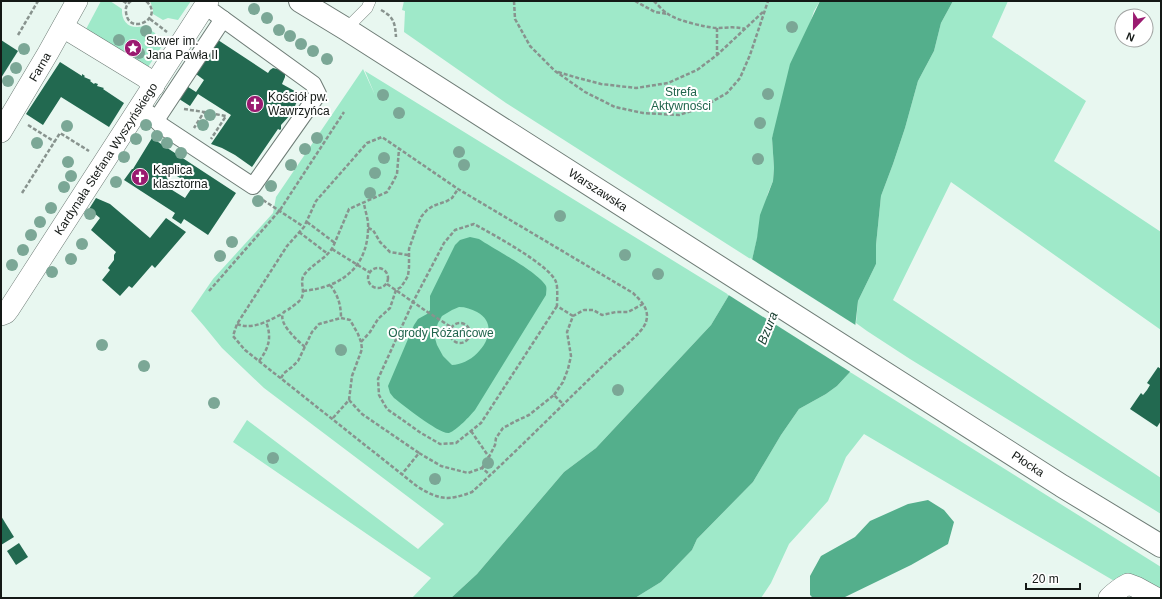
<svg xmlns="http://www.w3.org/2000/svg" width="1162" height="599" font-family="Arial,sans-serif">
<rect width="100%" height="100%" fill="#e8f7f0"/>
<g fill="#9fe9c9">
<path d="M101 1H110L122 9C121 23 131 30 144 26L155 33 158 42 162 46 148 67 143 68 85 31Z"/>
<path d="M150 1H191L178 20 168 18 163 20 153 14V9Z"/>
<path d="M404 1H820L814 11 772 138 774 168 773 181 768 193 752 260 506 103 404 32 405 11 402 10Z"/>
<path d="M953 1H1008L992 37 1086 101 1054 161 1161 232V330L951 182 893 300 1161 478V514L910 359 867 331 856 323 858 301 876 264V245L881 196 893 164 905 128 918 81 934 51 941 23Z"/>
<path d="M363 69 375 95 365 71 729 295 711 325 596 448 564 472 477 574 451 598H412L431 578 233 442 247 420 418 549 444 524 264 388 222 348 204 326 191 311 213 279 273 213 276 197Z"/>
<path d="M850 372 1161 567V589H1152L1125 574 1116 582 864 434 846 457 828 501 789 544 771 583 761 598H635L661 582 692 550 697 539 753 482 781 435 799 409 826 394 837 386Z"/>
</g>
<g fill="#54af8c" fill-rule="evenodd">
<path d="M820 1H953L941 23 934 51 918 81 905 128 893 164 881 196 876 245V264L858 301 850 372 837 386 826 394 799 409 781 435 753 482 697 539 692 550 661 582 635 598H451L477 574 564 472 596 448 711 325 729 295 752 260 757 238 760 215 773 181 774 168 772 138 790 64Z"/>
<path d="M470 237 479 239C494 249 538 272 546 286 547 289 546 292 546 295L475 410C470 416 457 430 449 433 440 435 402 404 394 398L390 393 388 386 414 325 418 319 427 314 430 310V296L455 245 460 240ZM459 307C466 307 471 309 477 312 505 327 477 365 452 365L443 356 437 345 434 335 438 323 442 316 452 310Z"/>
<path d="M928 500 944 510 954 522 948 544 911 565 843 598H813L810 595V576L821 556 855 537 870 521 908 504Z"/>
</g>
<path fill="#e8f7f0" d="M750 258 857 326 852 373 727 294Z"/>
<g fill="#226950" fill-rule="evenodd">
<path d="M1 40 18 51 1 78Z"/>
<path d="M218 40 268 73 270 70 273 68 281 70 285 74V77L282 84 302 95V97L298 99 292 113 281 125V129L280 130 278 129 252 167 235 155 222 148 211 144 231 115 198 94 190 106 176 97 185 85 196 92 204 80 196 74Z"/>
<path d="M60 62 82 76V74L85 76 84 77 91 80 90 81 94 84 95 83 98 84 97 86 104 88 103 89 124 103 109 127 61 97 43 125 26 114Z"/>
<path d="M152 138 236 193 208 235 184 219 181 224 172 218 175 213 124 180 132 169H133ZM172 173 193 186 185 198 164 185Z"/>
<path d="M96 198 110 204 150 238 166 218 186 232 155 268 152 265 132 288 129 286 120 296 102 280 110 270 108 268 114 260V255L116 252 91 230 100 218 89 209Z"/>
<path d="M1158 367 1161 369V421L1157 427 1130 409 1141 393 1143 395 1147 390 1150 385 1147 383Z"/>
<path d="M1 516 14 537 1 545Z"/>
<path d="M19 543 28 557 16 565 7 551Z"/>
</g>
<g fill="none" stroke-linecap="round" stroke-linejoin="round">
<defs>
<path id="service" d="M346 29 367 8 370 1"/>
<g id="pedestrian">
<path d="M140 107 151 115 162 126 253 186 318 94 313 84 205 6"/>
<path d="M156 120 223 19"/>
</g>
<g id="minor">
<path d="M63 27 145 77 154 86"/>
<path d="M1 132 48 53 77 1"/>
<path d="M1 315 6 313 9 309 208 1"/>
<path d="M1109 598C1115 592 1120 588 1128 584L1136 587 1156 598"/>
</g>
<path id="tertiary" d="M300 1 346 29 1062 486 1161 546"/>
</defs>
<use href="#service" stroke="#6e7c76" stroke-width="12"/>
<use href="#pedestrian" stroke="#6e7c76" stroke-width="18"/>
<use href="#minor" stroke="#6e7c76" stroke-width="22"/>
<use href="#tertiary" stroke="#6e7c76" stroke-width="24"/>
<g stroke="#88938e" stroke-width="2.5" stroke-dasharray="4 2" stroke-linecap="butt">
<path d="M123 1 128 4"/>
<path d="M131 1C127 4 125 8 126 12 128 37 166 18 146 1"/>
<path d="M514 1 515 19 530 46 555 71 585 92 615 107 643 113 679 115 701 108 727 93 740 78 750 55 768 1"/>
<path d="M635 1 655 12 668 14"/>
<path d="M654 1C658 5 663 11 668 14 678 21 705 27 716 28 727 28 734 26 745 29"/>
<path d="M381 10C394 17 395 23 396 37"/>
<path d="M150 19 167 32"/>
<path d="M717 28V55"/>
<path d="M18 35 38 1"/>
<path d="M558 72 578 78 601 84 636 88 668 83 697 70 717 55 764 11"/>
<path d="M184 109 204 112 194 128"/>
<path d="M204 112 226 116 211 139"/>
<path d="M28 125 55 142"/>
<path d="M22 193 60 133 89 151"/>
<path d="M263 200 304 227 287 246 237 324 233 336 245 350 418 487C440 500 448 501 472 492 518 450 561 406 606 363 615 354 643 333 646 322 650 309 641 301 633 293L458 189 382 137 367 143 316 201 304 227"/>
<path d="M307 222 335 243"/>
<path d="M368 228 373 230 380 242 390 252 408 255"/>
<path d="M299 232 328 254"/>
<path d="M332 249 369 272"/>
<circle cx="378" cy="278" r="10"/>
<path d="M387 284 426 311 451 327"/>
<path d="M330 285C338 295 341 305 341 318"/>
<path d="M209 291 280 210 344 112"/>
<path d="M303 291C344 287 370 265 368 222 367 216 365 209 364 204"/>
<path d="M557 306 481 423 456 443 440 444 421 433 387 409 379 395 378 379 413 302 444 243 455 230 474 224C492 234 550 265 556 282 558 287 557 300 557 306L573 316"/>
<circle cx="460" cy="333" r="10"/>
<path d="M237 324C240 325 243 326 246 326 258 327 272 319 282 314"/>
<path d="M361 342 370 332 378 319 390 308 396 290 401 287 405 281 408 276 409 267V249L416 229 421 217 427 210 433 206 447 201 452 198 458 189"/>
<path d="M305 347C298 341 276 322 284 312 285 311 288 310 289 309 293 306 298 303 301 299 306 291 299 282 304 275 312 264 326 259 333 247L349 209 387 192 393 182 397 174 399 149"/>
<path d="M259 361C269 348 272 337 266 322"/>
<path d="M281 378 284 373 292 367 298 361 312 332 319 324 341 318 350 320 358 334 361 342 362 349 352 376 349 400 332 419"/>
<path d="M554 395 563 382 568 369 571 356 567 332 573 316 584 310H593L602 315 616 312H628L643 304"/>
<path d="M349 400 362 414 419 453 402 474"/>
<path d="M471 431 489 457"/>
<path d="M419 453 441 466 468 473 482 468 490 475"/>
<path d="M482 468 489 457 495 445 496 438 503 428 516 421 529 415 554 395 563 404"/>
</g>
<use href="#service" stroke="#fff" stroke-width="11"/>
<use href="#pedestrian" stroke="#fff" stroke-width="16"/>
<use href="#minor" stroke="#fff" stroke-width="21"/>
<use href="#tertiary" stroke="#fff" stroke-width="22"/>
</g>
<g fill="#7ba796">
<circle cx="254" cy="9" r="6"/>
<circle cx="267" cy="18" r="6"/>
<circle cx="792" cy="27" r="6"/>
<circle cx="279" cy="30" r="6"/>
<circle cx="146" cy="31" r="6"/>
<circle cx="290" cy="36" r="6"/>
<circle cx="119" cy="40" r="6"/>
<circle cx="301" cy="44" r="6"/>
<circle cx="24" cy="49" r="6"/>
<circle cx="313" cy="51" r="6"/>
<circle cx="139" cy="53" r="6"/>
<circle cx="327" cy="59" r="6"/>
<circle cx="16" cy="68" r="6"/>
<circle cx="8" cy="81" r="6"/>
<circle cx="768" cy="94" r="6"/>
<circle cx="383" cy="95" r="6"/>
<circle cx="399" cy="113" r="6"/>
<circle cx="210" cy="115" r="6"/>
<circle cx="760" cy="123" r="6"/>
<circle cx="146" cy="125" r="6"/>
<circle cx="203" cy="125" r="6"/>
<circle cx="67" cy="126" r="6"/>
<circle cx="157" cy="136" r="6"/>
<circle cx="317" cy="138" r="6"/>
<circle cx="136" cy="139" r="6"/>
<circle cx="37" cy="143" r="6"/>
<circle cx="167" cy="143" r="6"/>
<circle cx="305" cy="149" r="6"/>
<circle cx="459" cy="152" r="6"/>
<circle cx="181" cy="153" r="6"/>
<circle cx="124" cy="157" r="6"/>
<circle cx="384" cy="158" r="6"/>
<circle cx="758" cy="159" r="6"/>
<circle cx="68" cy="162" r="6"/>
<circle cx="291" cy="165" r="6"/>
<circle cx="464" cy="165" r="6"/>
<circle cx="375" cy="173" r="6"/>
<circle cx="71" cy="176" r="6"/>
<circle cx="116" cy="182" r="6"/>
<circle cx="271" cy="186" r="6"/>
<circle cx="64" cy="187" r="6"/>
<circle cx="370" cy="193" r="6"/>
<circle cx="258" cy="201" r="6"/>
<circle cx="51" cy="208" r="6"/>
<circle cx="90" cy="214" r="6"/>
<circle cx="560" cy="216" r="6"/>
<circle cx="40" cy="222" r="6"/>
<circle cx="31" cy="235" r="6"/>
<circle cx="232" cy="242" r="6"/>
<circle cx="82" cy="244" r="6"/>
<circle cx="23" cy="250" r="6"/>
<circle cx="625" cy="255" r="6"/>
<circle cx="220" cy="256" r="6"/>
<circle cx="71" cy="259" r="6"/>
<circle cx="12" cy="265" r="6"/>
<circle cx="52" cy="272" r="6"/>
<circle cx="658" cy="274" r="6"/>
<circle cx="102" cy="345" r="6"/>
<circle cx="341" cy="350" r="6"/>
<circle cx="144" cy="366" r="6"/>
<circle cx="618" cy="390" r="6"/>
<circle cx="214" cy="403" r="6"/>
<circle cx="273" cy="458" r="6"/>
<circle cx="488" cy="463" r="6"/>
<circle cx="435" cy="479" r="6"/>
</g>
<defs>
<symbol id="sight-disc" viewBox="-11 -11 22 22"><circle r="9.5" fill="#9a1a70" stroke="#fff"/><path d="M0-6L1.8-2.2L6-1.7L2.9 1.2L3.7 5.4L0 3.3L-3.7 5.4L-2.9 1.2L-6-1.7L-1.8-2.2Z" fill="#fff"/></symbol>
<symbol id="church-disc" viewBox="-11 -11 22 22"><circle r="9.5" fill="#9a1a70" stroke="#fff"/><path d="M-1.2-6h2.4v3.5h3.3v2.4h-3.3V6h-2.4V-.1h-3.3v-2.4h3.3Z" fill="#fff"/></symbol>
</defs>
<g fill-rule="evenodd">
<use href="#sight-disc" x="123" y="38" width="20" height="20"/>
<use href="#church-disc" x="245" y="94" width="20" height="20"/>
<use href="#church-disc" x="130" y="167" width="20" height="20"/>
</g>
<g text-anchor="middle" stroke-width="4" stroke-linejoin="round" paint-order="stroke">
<g font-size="12" fill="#141916" stroke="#fff" text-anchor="start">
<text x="146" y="45">Skwer im.<tspan x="146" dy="14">Jana Pawła II</tspan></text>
<text x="268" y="101">Kościół pw.<tspan x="268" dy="14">Wawrzyńca</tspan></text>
<text x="153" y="174">Kaplica<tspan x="153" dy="14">klasztorna</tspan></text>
</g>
<g font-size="12" fill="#141916" stroke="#fff">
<text transform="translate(40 67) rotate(-60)" y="4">Farna</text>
<text transform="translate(106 159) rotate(-57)" y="4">Kardynała Stefana Wyszyńskiego</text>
<text transform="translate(598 190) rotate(33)" y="4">Warszawska</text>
<text transform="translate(1028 464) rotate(33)" y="4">Płocka</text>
</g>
<g font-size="12" fill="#21654d" stroke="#fff">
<text x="681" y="96">Strefa<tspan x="681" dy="14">Aktywności</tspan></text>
<text x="441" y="337">Ogrody Różańcowe</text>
</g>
<g font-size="13" font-style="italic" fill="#143c2d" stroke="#fff">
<text transform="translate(767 328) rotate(-68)" y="5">Bzura</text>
</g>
</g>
<rect width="1162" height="599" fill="none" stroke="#141916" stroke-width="4"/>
<g transform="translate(1134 28) rotate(202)"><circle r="19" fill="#ffffff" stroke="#a1a3a2"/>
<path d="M0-3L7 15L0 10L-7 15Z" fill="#9a1a70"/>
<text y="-6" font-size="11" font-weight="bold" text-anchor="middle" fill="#141916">N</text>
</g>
<path d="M1026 583v6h54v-6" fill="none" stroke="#141916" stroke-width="2"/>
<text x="1032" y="583" font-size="12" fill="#141916" stroke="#ffffff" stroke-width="3" paint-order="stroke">20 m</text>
</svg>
